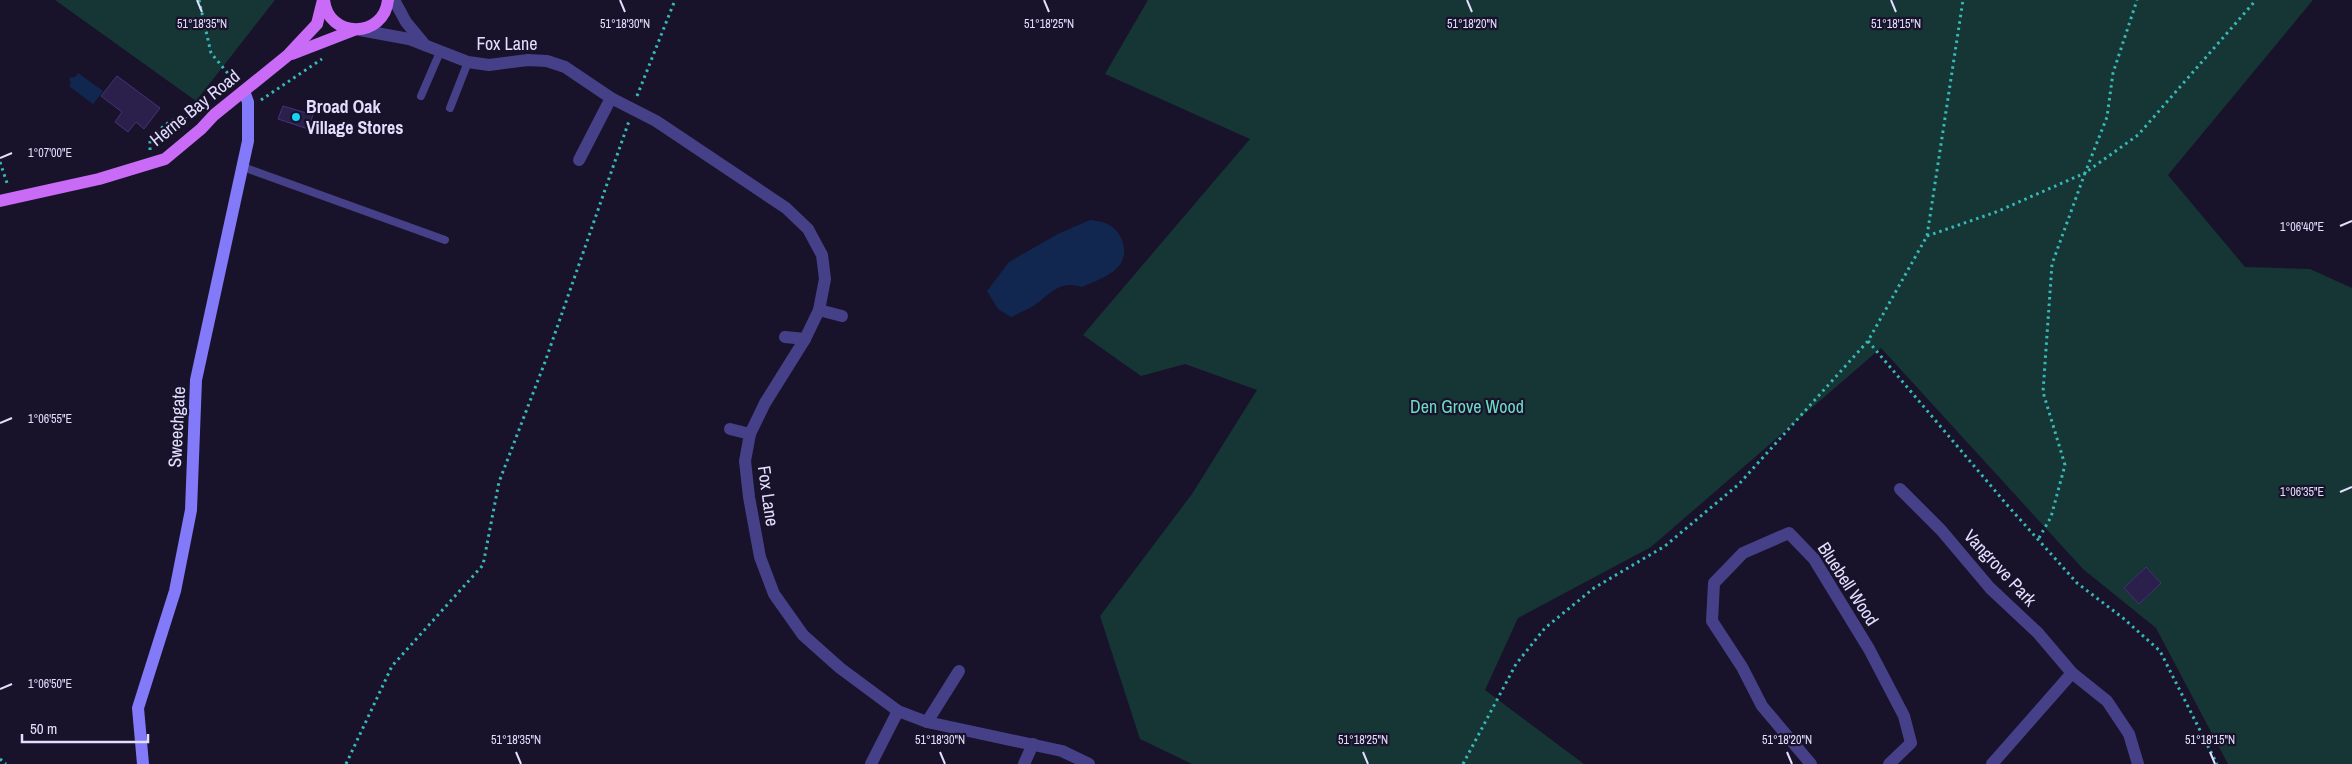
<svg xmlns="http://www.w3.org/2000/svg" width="2352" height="764" font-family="'Archivo Narrow',sans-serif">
<rect width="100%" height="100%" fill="#18132b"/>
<g fill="#163535" fill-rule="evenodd">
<path d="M55 0H275L196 101Z"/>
<path d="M1148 0H2313L2168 175 2245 267 2310 269 2352 288V764H2228L2156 628 2083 569 1881 348 1651 547 1518 618 1485 690 1584 764H1192L1140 739 1100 616 1192 494 1257 390 1185 364 1141 376 1083 335 1250 139 1105 74ZM2146 567 2161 583 2139 604 2124 588Z"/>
</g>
<g fill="#122750">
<path d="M78 73 103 91 93 104 69 86 71 83 69 78 75 77Z"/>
<path d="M1090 220C1095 221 1101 221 1105 223 1123 229 1131 255 1117 268 1108 277 1093 282 1082 287 1062 281 1054 290 1040 301 1032 308 1021 312 1011 317L998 309 987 291 1009 262 1058 234Z"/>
</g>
<g fill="#2a204b" stroke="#433376">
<path d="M117 76 160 108 144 129 136 122 128 132 115 122 122 112 101 96Z"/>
<path d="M283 106 313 115 308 129 278 119Z"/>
<path d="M2146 567 2161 583 2139 604 2124 588Z"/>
</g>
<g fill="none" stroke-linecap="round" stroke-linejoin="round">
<g stroke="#37b9b7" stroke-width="3" stroke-dasharray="2.5 4" stroke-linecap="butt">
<path d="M199 0 211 53 235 82"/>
<path d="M637 96 675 0"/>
<path d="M261 100 322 59"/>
<path d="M150 150V141C159 129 174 113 190 120"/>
<path d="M0 162 8 186"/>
<path d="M1927 236 1996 212 2085 173 2107 117 2113 73 2137 0"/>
<path d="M1868 341 2008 506 2077 583 2123 618 2160 651 2217 764"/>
<path d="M2039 538 2051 517 2065 465 2043 392 2052 264 2085 173 2138 135 2256 0"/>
<path d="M0 759 6 764"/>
<path d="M346 764 392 666 483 565 499 482 545 362 629 121"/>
<path d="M1463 764 1516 664 1545 628 1594 588 1665 546 1739 484 1868 341 1927 236 1963 0"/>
</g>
<g stroke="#464088" stroke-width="8">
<path d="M421 96 440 52"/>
<path d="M450 108 468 62"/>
<path d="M243 167 445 240"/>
</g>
<g stroke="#464088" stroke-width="12">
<path d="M394 0 406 22 425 45"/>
<path d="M360 30 409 39 468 62 489 65 528 60 547 61 565 67 611 98 656 121 786 208 808 229 822 255 825 279 819 310 805 339 765 403 750 434 745 461 749 497 760 557 774 594 803 635 840 668 898 711 927 722 1062 751 1089 764"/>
<path d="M579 160 611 98"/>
<path d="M819 310 842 316"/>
<path d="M785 337 805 339"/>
<path d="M730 429 750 434"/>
<path d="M1900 489 1941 530 1990 588 2038 633 2072 673 2107 701 2129 734 2138 764"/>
<path d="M927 722 959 671"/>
<path d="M871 764 898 711"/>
<path d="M1024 764 1033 744"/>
<path d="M1811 764 1762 706 1742 667 1712 621 1714 583 1743 553 1789 533 1814 559 1869 649 1904 716 1911 743 1889 764"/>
<path d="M1992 764 2072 673"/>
</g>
<path stroke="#837af9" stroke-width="12" d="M143 764 138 708 175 591 191 510 196 380 248 141V102L244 91"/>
<g stroke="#ca6bf8" stroke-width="12">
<path d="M324 0C328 39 384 39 388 0"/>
<path d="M292 54 354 30"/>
<path d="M0 201 99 179 165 159 201 129 214 115 287 56 317 24 323 0"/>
</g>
</g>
<path fill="none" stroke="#e3defe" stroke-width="2" d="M197 0 202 12M620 0 625 12M1044 0 1049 12M1467 0 1472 12M1891 0 1896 12M0 158 12 153M2340 226 2352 221M0 423 12 418M2340 492 2352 487M0 689 12 684M516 752 521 764M940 752 945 764M1363 752 1368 764M1787 752 1792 764M2210 752 2215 764"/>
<circle fill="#14d3f4" stroke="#18132b" stroke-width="2" cx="296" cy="117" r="5"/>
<g text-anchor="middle" stroke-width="4.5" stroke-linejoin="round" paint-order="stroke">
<g font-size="18" fill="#e3defe" stroke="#18132b">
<text x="507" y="50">Fox Lane</text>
<text transform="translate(195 108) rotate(-39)" y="6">Herne Bay Road</text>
<text transform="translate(177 427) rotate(-87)" y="6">Sweechgate</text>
<text transform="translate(768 496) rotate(82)" y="6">Fox Lane</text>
<text transform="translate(2000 568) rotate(47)" y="6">Vangrove Park</text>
<text transform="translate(1848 584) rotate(57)" y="6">Bluebell Wood</text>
</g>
<g font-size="18" font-weight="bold" fill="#e3defe" stroke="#18132b" text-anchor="start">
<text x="306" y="113">Broad Oak<tspan x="306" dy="21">Village Stores</tspan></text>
</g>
<g font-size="18" fill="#6cdcc5" stroke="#18132b">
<text x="1467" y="413">Den Grove Wood</text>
</g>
</g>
<g font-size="12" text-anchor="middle" fill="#e3defe" stroke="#18132b" stroke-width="4.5" stroke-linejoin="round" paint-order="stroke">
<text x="202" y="28">51°18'35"N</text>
<text x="625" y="28">51°18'30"N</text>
<text x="1049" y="28">51°18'25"N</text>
<text x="1472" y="28">51°18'20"N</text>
<text x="1896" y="28">51°18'15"N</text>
<text x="50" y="157">1°07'00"E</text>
<text x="2302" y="231">1°06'40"E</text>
<text x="50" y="423">1°06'55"E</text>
<text x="2302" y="496">1°06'35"E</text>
<text x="50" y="688">1°06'50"E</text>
<text x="516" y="744">51°18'35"N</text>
<text x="940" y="744">51°18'30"N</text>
<text x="1363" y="744">51°18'25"N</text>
<text x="1787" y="744">51°18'20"N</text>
<text x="2210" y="744">51°18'15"N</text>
</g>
<path d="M22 734v8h126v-8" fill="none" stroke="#e3defe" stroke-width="2.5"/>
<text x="30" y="734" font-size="15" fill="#e3defe" stroke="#18132b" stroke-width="4" paint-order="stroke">50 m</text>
</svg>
